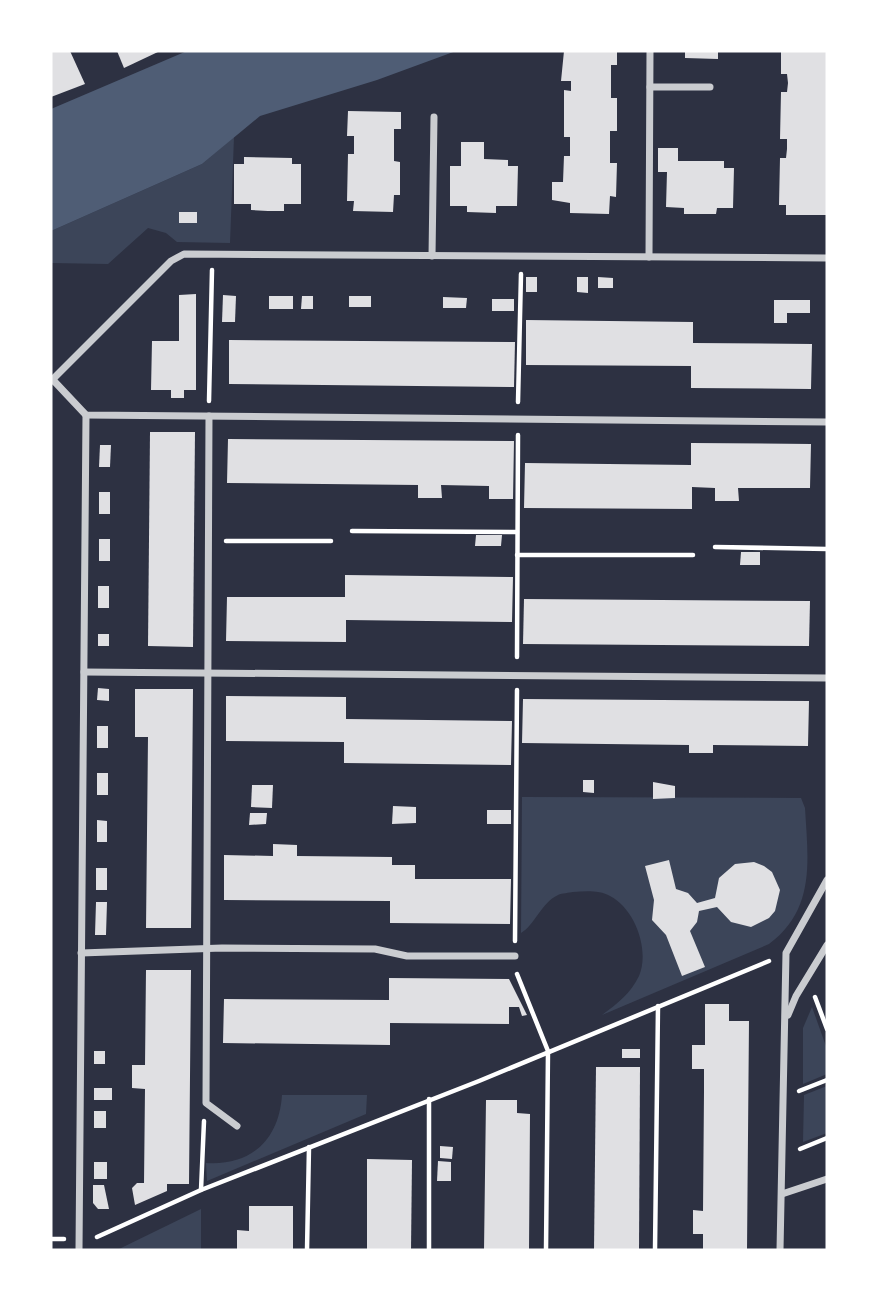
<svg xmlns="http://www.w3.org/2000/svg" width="878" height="1301" font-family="Inter,sans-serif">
<rect width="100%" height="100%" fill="#2d3142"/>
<g fill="#3c4559">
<path d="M234 137 230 243 177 242 166 233 148 228 108 264 51 263V231L202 164Z"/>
<path d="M522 797 801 798 805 808C808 860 816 909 769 944L602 1015C617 1004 631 993 639 976 650 950 635 909 610 896 600 890 585 891 573 892 569 893 562 893 558 895 541 903 535 925 521 933Z"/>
<path d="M812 1007 827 1049V1074L803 1084V1028Z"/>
<path d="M827 1086V1133L803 1142 804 1095Z"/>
<path d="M282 1095H367L366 1114 207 1181 206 1163C251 1166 279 1140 282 1095Z"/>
<path d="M201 1209V1250H117Z"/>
</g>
<path fill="#4f5d75" d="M187 51H456L377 80 260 116 202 164 51 231V109Z"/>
<g fill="#e0e0e3">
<path d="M51 51H70L85 84 51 97Z"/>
<path d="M117 51H160L124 68Z"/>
<path d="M564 51H617V65H611V98H617V131H610V163H617L616 197 610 196 609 214 570 213V203L552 200V182H563L564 156H570V137H564V90L571 91V81H561Z"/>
<path d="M685 51H718V59L685 58Z"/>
<path d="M781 51H827L826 215H786V205H779L780 158H786L787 149V139H780L781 92H787L788 83 787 74H781Z"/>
<path d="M348 111 401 112V129H394V161L400 162V195H394L393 212 353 211 354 201H347L348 154H354V136H347Z"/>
<path d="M461 142H484V159L508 160V166H518L517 206H496V213L467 212V206H450V166H461Z"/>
<path d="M658 148H678V161H724V168H734L733 208H717L716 214H684V208L666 207 667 172H658Z"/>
<path d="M244 157 292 158V164H301V204H284V211H268L251 210V204H234V164H244Z"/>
<rect x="179" y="212" width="18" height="11"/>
<rect x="526" y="277" width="11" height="15"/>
<path d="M577 277H588V293L577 292Z"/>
<path d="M598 277 613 278V288H598Z"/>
<path d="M196 294V390H184V398H171V390H151L152 341H179V295Z"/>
<path d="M223 295 236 296 235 322H222Z"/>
<rect x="269" y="296" width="24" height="13"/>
<path d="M302 296H313V309H301Z"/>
<rect x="349" y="296" width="22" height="11"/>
<path d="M443 297 467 298 466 308H443Z"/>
<rect x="492" y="299" width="22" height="12"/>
<path d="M774 300H810V313H787V323H774Z"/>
<path d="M526 320 693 322V343L812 344 811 389 691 388V366L526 365Z"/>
<path d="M229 340 515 342 514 387 229 384Z"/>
<path d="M150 432H195L193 647 148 646Z"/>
<path d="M228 439 514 441 513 499H489V486L441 485 442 498H418V485L227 483Z"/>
<path d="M691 443 811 444 810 488H738L739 501H715V488L692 487V509L524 508 525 463 691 465Z"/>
<path d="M100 445H111L110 467H99Z"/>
<rect x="99" y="492" width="11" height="22"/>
<path d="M476 535H502L501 546H475Z"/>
<rect x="99" y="539" width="11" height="22"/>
<path d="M741 552H760V565H740Z"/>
<path d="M345 575 513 577 512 622 346 620V642L226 641 227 597H345Z"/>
<rect x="98" y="586" width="11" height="22"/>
<path d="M524 599 810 601 809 646 523 644Z"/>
<rect x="98" y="634" width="11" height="12"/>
<path d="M98 688 109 689V701L97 700Z"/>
<path d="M135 689H193L191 928H146L148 737H135Z"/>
<path d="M226 696 346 697V719L512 721 511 765 344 763V742L226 741Z"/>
<path d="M523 699 809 701 808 746 713 745V753H689V745L522 743Z"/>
<rect x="97" y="726" width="11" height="22"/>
<rect x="97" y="773" width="11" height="22"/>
<path d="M583 780H594V793L583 792Z"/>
<path d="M653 782 675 786V798L653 799Z"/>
<path d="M252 785H273L272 808 251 807Z"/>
<path d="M393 806 416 807V823L392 824Z"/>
<rect x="487" y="810" width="24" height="14"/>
<path d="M250 813H267L266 824 249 825Z"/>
<path d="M97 820 107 821V842H97Z"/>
<path d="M273 844 297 845V856L392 857V865H415V879H511L510 924 390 923V901L224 900V855L273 856Z"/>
<path d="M669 860 676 889 688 893 697 903 715 898 719 878 735 864 754 862 764 866 772 872 780 890 775 911 769 918 751 927 731 922 717 907 699 911 697 922 690 931 705 967 682 976 666 935 652 920 654 900 645 866Z"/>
<rect x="96" y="868" width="11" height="22"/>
<path d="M96 902H107L106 935H95Z"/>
<path d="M146 970H191L189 1184H167V1191L135 1205 132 1188 137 1183H144L145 1089 132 1088V1065H145Z"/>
<path d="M389 978 509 979 527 1015 522 1016 519 1007H509V1024L390 1023V1045L223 1043 224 999 389 1000Z"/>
<path d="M705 1004H729V1021H749L747 1250H703V1234H693V1210L703 1211 704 1092V1069H692V1045H705Z"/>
<rect x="622" y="1049" width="18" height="9"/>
<rect x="94" y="1051" width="11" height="13"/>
<path d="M596 1067H640L639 1250H594Z"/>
<rect x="94" y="1088" width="18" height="12"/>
<path d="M486 1100H517V1113L530 1114 529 1250H484Z"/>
<rect x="94" y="1111" width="12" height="17"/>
<path d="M440 1146 453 1147 452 1159 440 1158Z"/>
<path d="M367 1159 412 1160 411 1250H367Z"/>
<path d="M438 1161 451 1162V1181H437Z"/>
<rect x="94" y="1162" width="13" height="17"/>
<path d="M93 1185H104L109 1209H98L93 1203Z"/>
<path d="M249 1206H293V1250H237V1230L249 1231Z"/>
</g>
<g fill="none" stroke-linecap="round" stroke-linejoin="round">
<g stroke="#fff" stroke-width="4.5">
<path d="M209 401 212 270"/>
<path d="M518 402 521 274"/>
<path d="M352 531 517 532"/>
<path d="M226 541H331"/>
<path d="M715 547 827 549"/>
<path d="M517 555H693"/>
<path d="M517 657 518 435"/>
<path d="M515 941 517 690"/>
<path d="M517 974 548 1051 546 1250"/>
<path d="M815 997 827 1029"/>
<path d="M799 1091 827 1080"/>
<path d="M800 1149 827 1138"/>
<path d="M201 1190 204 1121"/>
<path d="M97 1237 201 1190 479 1081 769 961"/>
<path d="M51 1239H64"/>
<path d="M307 1250 309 1147"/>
<path d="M429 1250V1099"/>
<path d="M655 1250 658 1006"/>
</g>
<g stroke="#caccd0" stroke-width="7">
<path d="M650 87H710"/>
<path d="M432 256 434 117"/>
<path d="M649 257 650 51"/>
<path d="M51 381 171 261 184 254 827 258"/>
<path d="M54 381 86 415 827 422"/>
<path d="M209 416 206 1103 237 1126"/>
<path d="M84 672 827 678"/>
<path d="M81 953 222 948 375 949 407 956H515"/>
<path d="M788 1015 796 996 827 945"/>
<path d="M782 1194 827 1179"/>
<path d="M79 1250 86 415"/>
<path d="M780 1250 786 953 827 880"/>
</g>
</g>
<rect width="878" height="1301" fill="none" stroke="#ffffff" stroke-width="105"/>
</svg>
